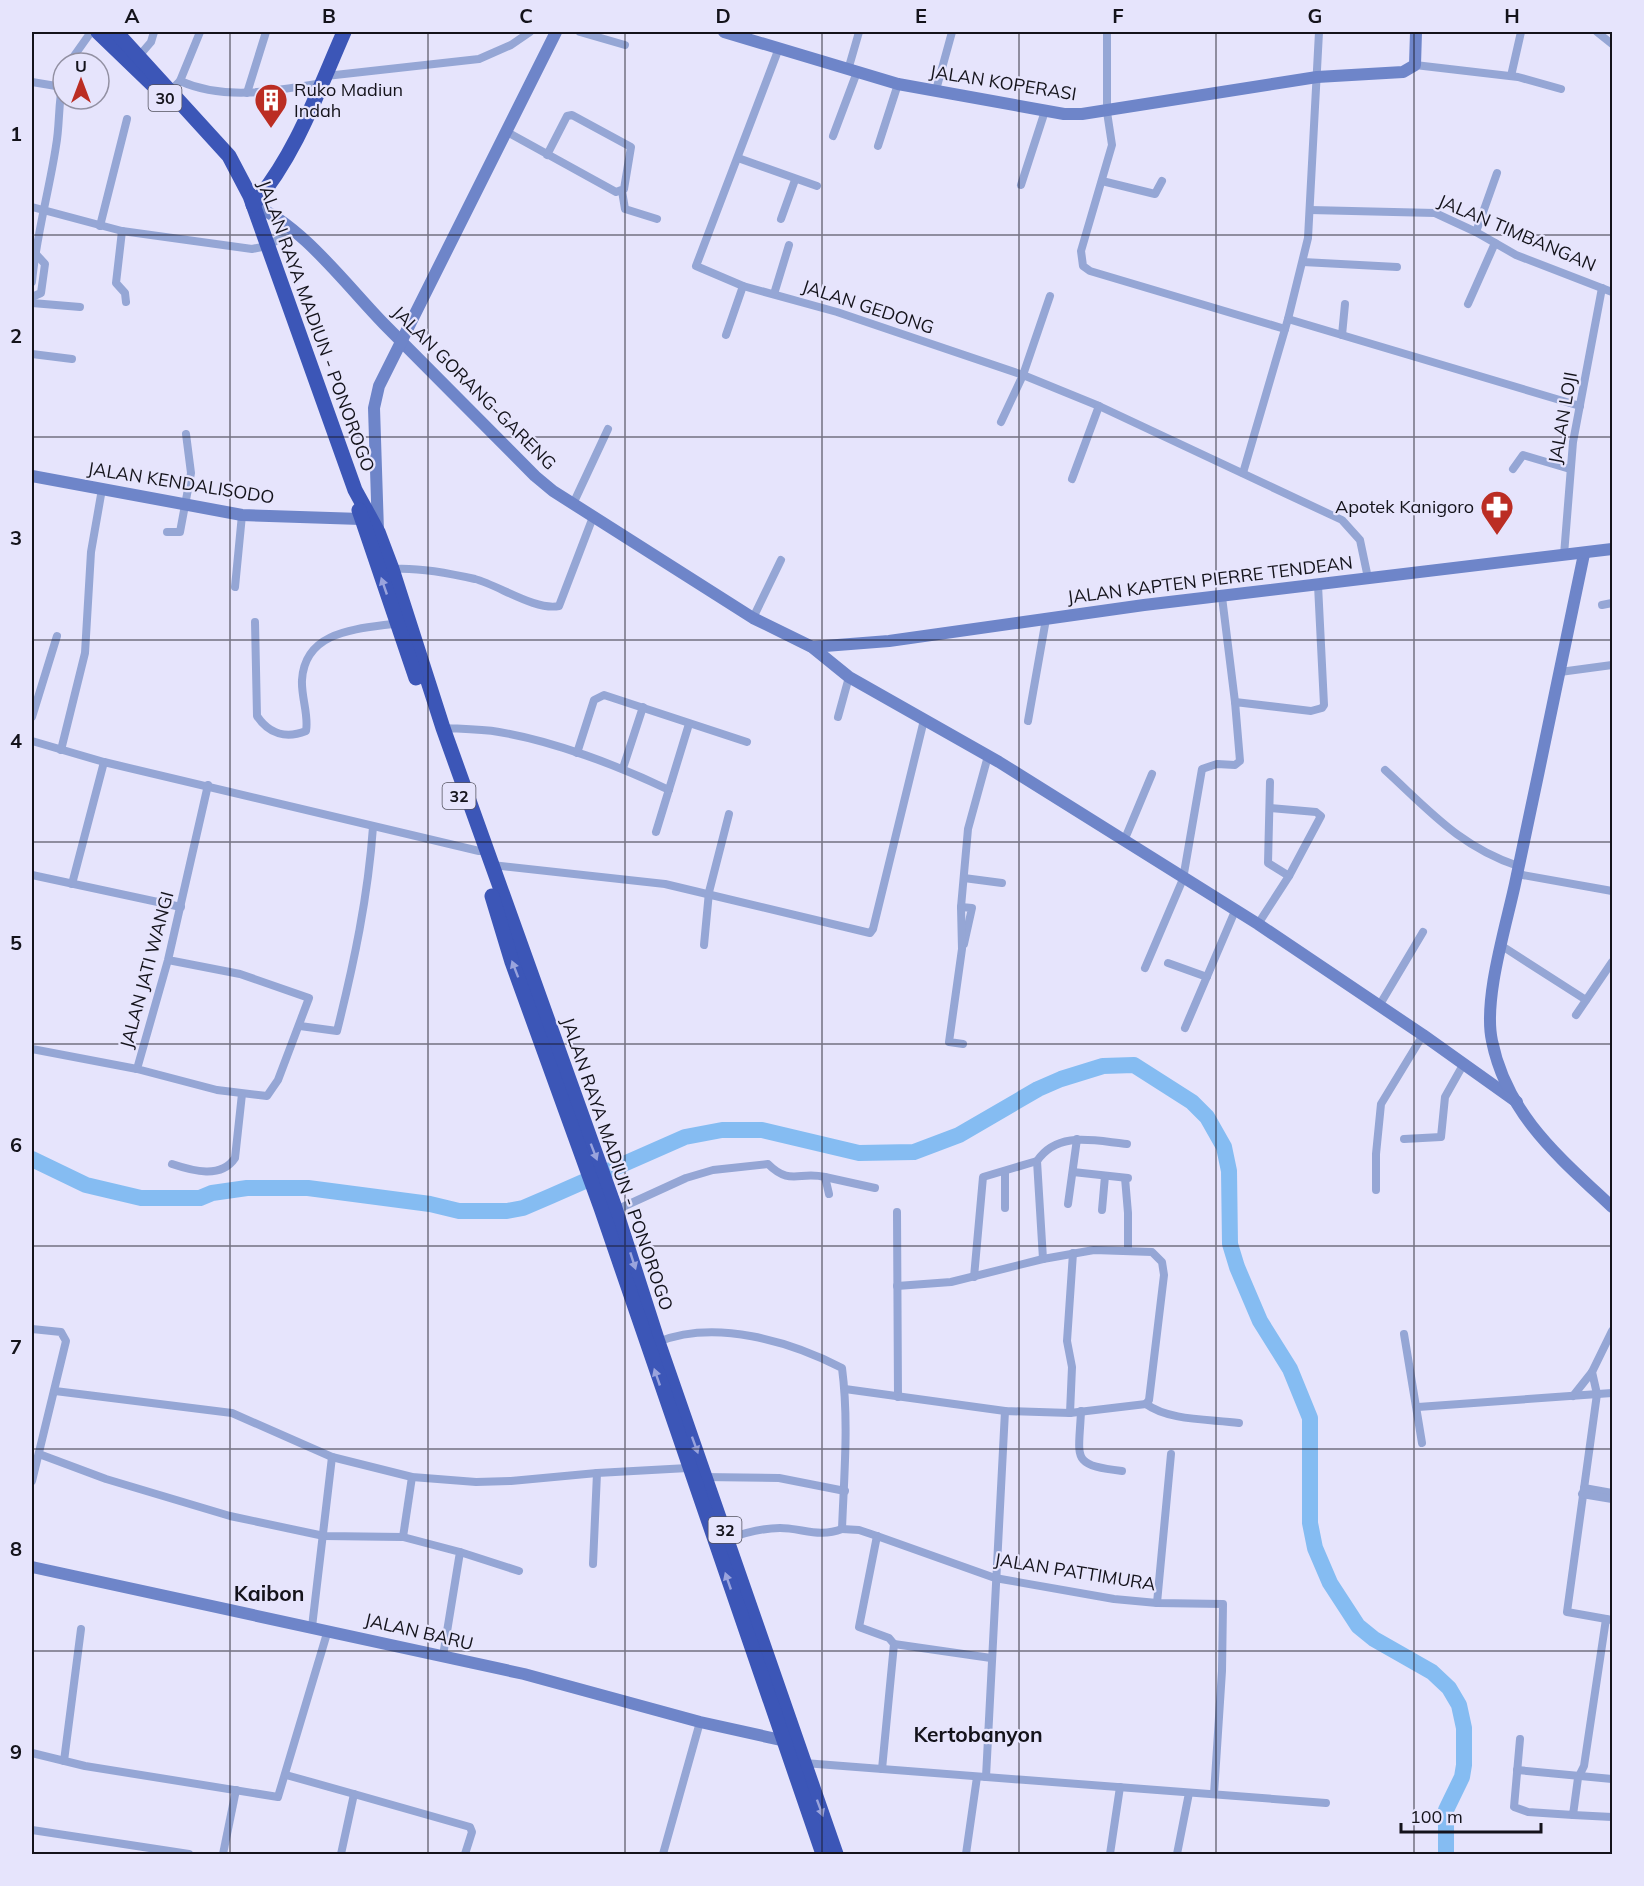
<svg xmlns="http://www.w3.org/2000/svg" width="1644" height="1886" font-family="Mulish,sans-serif">
<rect width="100%" height="100%" fill="#e6e4fc"/>
<g fill="none" stroke-linecap="round" stroke-linejoin="round">
<path stroke="#85bcf2" stroke-width="16" d="M32 1159 86 1185 141 1198H200L212 1193 247 1188H308L430 1204 459 1211H507L523 1208 551 1196 685 1137 722 1130H762L859 1153 914 1152 959 1135 1038 1089 1061 1079 1103 1066 1134 1065 1192 1102 1207 1117 1224 1147 1229 1171 1230 1244 1237 1267 1260 1321 1290 1369 1310 1418V1523L1315 1548 1330 1583 1358 1626 1374 1639 1432 1672 1449 1688 1459 1705 1464 1728V1765L1462 1777 1446 1810V1854"/>
<g stroke="#95a6d5" stroke-width="8">
<path d="M580 32 625 45"/>
<path d="M1107 32V112L1112 145 1081 251 1083 266 1090 271 1285 329"/>
<path d="M1597 32 1612 44"/>
<path d="M779 48 696 266 743 286 837 312 1023 375 1099 406 1342 520 1360 540 1368 578"/>
<path d="M139 56 151 42 154 32"/>
<path d="M69 63 91 32"/>
<path d="M1415 65 1518 77 1561 89"/>
<path d="M848 70 859 32"/>
<path d="M326 76 479 59 511 45 530 32"/>
<path d="M1511 76 1521 32"/>
<path d="M180 81 200 32"/>
<path d="M32 82 62 87"/>
<path d="M171 90 180 81C225 101 275 91 322 83"/>
<path d="M936 90 952 32"/>
<path d="M247 93 266 32"/>
<path d="M507 132 616 192 624 189 631 147 572 115 567 116 547 155"/>
<path d="M833 136 857 72"/>
<path d="M878 146 898 84"/>
<path d="M738 158 817 186"/>
<path d="M1102 181 1155 194 1162 181"/>
<path d="M1021 185 1045 111"/>
<path d="M622 191 625 209 657 219"/>
<path d="M32 207 122 231 252 249 267 246 295 230"/>
<path d="M1310 210 1435 213 1476 232 1516 255 1612 292"/>
<path d="M781 219 795 180"/>
<path d="M100 226 127 119"/>
<path d="M122 231 116 283 125 293 126 302"/>
<path d="M1476 232 1497 173"/>
<path d="M1303 262 1397 267"/>
<path d="M32 282C36 236 49 192 56 146 60 124 58 103 63 82"/>
<path d="M774 294 789 245"/>
<path d="M32 297 41 293 45 264 34 252"/>
<path d="M32 303 80 307"/>
<path d="M1468 304 1495 243"/>
<path d="M1288 319 1580 406"/>
<path d="M726 335 743 286"/>
<path d="M1342 335 1345 304"/>
<path d="M32 354 72 359"/>
<path d="M1001 422 1023 375 1050 296"/>
<path d="M1513 469 1523 455 1570 469"/>
<path d="M1243 473 1288 319 1308 238 1319 32"/>
<path d="M1072 479 1099 406"/>
<path d="M573 504 608 429"/>
<path d="M167 532H180L191 473 186 434"/>
<path d="M1564 555 1573 442 1602 288"/>
<path d="M392 569C419 567 449 573 475 579 498 585 536 611 559 606L593 517"/>
<path d="M235 587 242 515"/>
<path d="M1222 597 1235 702"/>
<path d="M1602 605 1612 603"/>
<path d="M753 618 781 560"/>
<path d="M255 622 257 716C269 734 286 739 306 731 309 715 301 697 302 680 305 629 360 629 399 623"/>
<path d="M1560 672 1612 665"/>
<path d="M32 717 57 636"/>
<path d="M838 717 849 677"/>
<path d="M1028 721 1046 619"/>
<path d="M443 728C462 729 481 729 499 732 554 741 619 766 669 790"/>
<path d="M32 741 104 762 479 851"/>
<path d="M61 750 85 653 91 552 102 489"/>
<path d="M577 753 594 700 604 695 747 742"/>
<path d="M623 768 643 707"/>
<path d="M1385 770C1430 811 1459 846 1518 866"/>
<path d="M1270 782 1268 863 1289 876"/>
<path d="M656 832 689 724"/>
<path d="M1124 841 1152 774"/>
<path d="M492 865 665 884 870 933 873 929 924 720"/>
<path d="M1517 874 1612 891"/>
<path d="M32 875 181 907"/>
<path d="M964 878 1002 883"/>
<path d="M72 884 104 762"/>
<path d="M961 907 972 908 964 944"/>
<path d="M1258 924 1289 876 1321 816 1316 812 1270 808"/>
<path d="M704 945 709 892 729 814"/>
<path d="M1502 946 1586 1000"/>
<path d="M168 960 240 974 309 998 278 1080 267 1096 217 1090 137 1069 168 960 208 785"/>
<path d="M1168 963 1207 977"/>
<path d="M1145 968 1183 879 1202 769 1217 764 1235 765 1240 761 1235 702 1311 711 1322 708 1324 705 1318 585"/>
<path d="M1379 1006 1423 932"/>
<path d="M1576 1015 1612 962"/>
<path d="M300 1026 337 1031C354 963 368 897 373 827"/>
<path d="M1185 1028 1235 911"/>
<path d="M963 1044 949 1042 962 949 961 907 968 829 988 756"/>
<path d="M32 1049 137 1069"/>
<path d="M1404 1139 1441 1137 1445 1097 1463 1065"/>
<path d="M172 1164C193 1171 221 1179 235 1158L242 1094"/>
<path d="M1073 1172 1128 1178"/>
<path d="M825 1177 875 1188"/>
<path d="M1125 1178 1128 1213V1251"/>
<path d="M1376 1190V1154L1381 1104 1423 1035"/>
<path d="M1068 1204 1077 1139"/>
<path d="M1005 1208V1172"/>
<path d="M616 1210 686 1178 713 1170 768 1164C790 1186 799 1171 825 1177L829 1194"/>
<path d="M1102 1210 1105 1176"/>
<path d="M897 1212 898 1397"/>
<path d="M1043 1259 1037 1161C1058 1130 1095 1141 1127 1144"/>
<path d="M974 1277 983 1177 1037 1161"/>
<path d="M897 1286 951 1282 1043 1259 1094 1250 1152 1252 1162 1262 1164 1275 1149 1400 1146 1404"/>
<path d="M32 1329 61 1332 66 1341 32 1481"/>
<path d="M1612 1331 1592 1372 1597 1394 1567 1612 1612 1620"/>
<path d="M1404 1334 1422 1443"/>
<path d="M658 1342C715 1319 790 1341 842 1368 849 1421 844 1476 842 1529L859 1530 877 1536 995 1578 1114 1599 1157 1603 1223 1604 1222 1671 1214 1794"/>
<path d="M845 1389 1005 1411 1070 1413 1146 1404"/>
<path d="M55 1391 232 1413 332 1457 412 1477 476 1482 511 1481 597 1473 688 1468"/>
<path d="M1573 1396 1592 1372"/>
<path d="M1146 1404C1169 1421 1211 1419 1239 1423"/>
<path d="M1418 1407 1612 1393"/>
<path d="M1081 1411C1079 1459 1070 1465 1122 1471"/>
<path d="M1070 1413 1072 1367 1067 1341 1073 1253"/>
<path d="M39 1454 106 1479 230 1516 324 1536 403 1537 460 1552 443 1656"/>
<path d="M702 1477 779 1478 845 1491"/>
<path d="M1584 1488 1612 1493"/>
<path d="M1582 1494 1612 1499"/>
<path d="M877 1536 859 1627 889 1638 894 1644 882 1769"/>
<path d="M403 1537 412 1477"/>
<path d="M727 1539C744 1533 762 1528 780 1528 802 1528 819 1538 842 1529"/>
<path d="M460 1552 519 1571"/>
<path d="M593 1564 597 1473"/>
<path d="M1157 1603 1171 1454"/>
<path d="M312 1627 332 1457"/>
<path d="M894 1644 991 1658"/>
<path d="M1520 1739 1514 1807 1528 1812 1573 1815 1578 1778 1584 1766 1606 1619"/>
<path d="M32 1753 85 1766 278 1797 328 1630"/>
<path d="M64 1761 81 1629"/>
<path d="M804 1763 1326 1803"/>
<path d="M1517 1770 1612 1779"/>
<path d="M286 1775 354 1794 341 1854"/>
<path d="M986 1777 1005 1411"/>
<path d="M354 1794 470 1827 472 1832 465 1854"/>
<path d="M1573 1815 1612 1817"/>
<path d="M32 1830 189 1854"/>
<path d="M223 1854 236 1790"/>
<path d="M663 1854 700 1722"/>
<path d="M966 1854 977 1777"/>
<path d="M1110 1854 1120 1787"/>
<path d="M1177 1854 1189 1793"/>
</g>
<g stroke="#6e85c9" stroke-width="12">
<path d="M724 32 898 84 1064 114H1082L1317 77 1403 72 1415 65 1416 32"/>
<path d="M253 205C301 224 347 286 384 324 434 375 485 425 535 476L553 491 753 618 812 647 849 677 999 762 1258 924 1423 1035 1517 1102"/>
<path d="M32 476 242 515 361 519"/>
<path d="M378 531 374 408 379 386 556 32"/>
<path d="M1584 554C1562 664 1538 774 1515 884 1506 926 1483 1000 1492 1041 1507 1115 1560 1158 1612 1207"/>
<path d="M812 647 889 641 1144 605 1612 549"/>
<path d="M32 1567 524 1674 700 1722 790 1742"/>
</g>
<g stroke="#3c56b7" stroke-width="15">
<path d="M98 32 152 84"/>
<path d="M116 32 229 156 250 196 355 490 378 532 392 569 443 728 614 1205 658 1342 836 1854"/>
<path d="M253 205C296 155 318 91 344 32"/>
<path d="M359 510 416 678"/>
<path d="M492 896 512 962 601 1208 823 1854"/>
</g>
</g>
<defs><path id="oneway-solid" d="M-6-.8H1V-3.2L6.5 0L1 3.2V.8H-6Z" transform="scale(1.5)"/></defs>
<g fill="#9aa4dd">
<use href="#oneway-solid" transform="translate(384 586) rotate(-109)"/>
<use href="#oneway-solid" transform="translate(515 969) rotate(-111)"/>
<use href="#oneway-solid" transform="translate(594 1152) rotate(69)"/>
<use href="#oneway-solid" transform="translate(633 1261) rotate(72)"/>
<use href="#oneway-solid" transform="translate(657 1377) rotate(-109)"/>
<use href="#oneway-solid" transform="translate(695 1445) rotate(70)"/>
<use href="#oneway-solid" transform="translate(728 1581) rotate(-109)"/>
<use href="#oneway-solid" transform="translate(820 1808) rotate(70)"/>
</g>
<path fill="none" stroke="#14131b" stroke-width="1.5" stroke-opacity="0.55" d="M230 32V1854M428 32V1854M625 32V1854M822 32V1854M1019 32V1854M1216 32V1854M1414 32V1854M32 235H1612M32 437H1612M32 640H1612M32 842H1612M32 1044H1612M32 1246H1612M32 1449H1612M32 1651H1612"/>
<defs>
<symbol id="building-pin" viewBox="-11 -11 22 30"><path d="M0 17L-7.5 6A9.5 9.5 0 1 1 7.5 6Z" fill="#bb2d23" stroke="#e6e4fc"/><path d="M-4-6H4V6H1V3H-1V6H-4ZM-2.5-4.3h1.7v1.8h-1.7ZM.8-4.3h1.7v1.8H.8ZM-2.5-1h1.7V.8h-1.7ZM.8-1h1.7V.8H.8Z" fill="#fff"/></symbol>
<symbol id="pharmacy-pin" viewBox="-11 -11 22 30"><path d="M0 17L-7.5 6A9.5 9.5 0 1 1 7.5 6Z" fill="#bb2d23" stroke="#e6e4fc"/><path d="M-2-6h4v4h4v4h-4v4h-4v-4h-4v-4h4Z" fill="#fff"/></symbol>
</defs>
<g fill-rule="evenodd">
<use href="#building-pin" x="252" y="81" width="38" height="52"/>
<use href="#pharmacy-pin" x="1478" y="488" width="38" height="52"/>
</g>
<g text-anchor="middle" stroke-width="4.5" stroke-linejoin="round" paint-order="stroke">
<g fill="#e6e4fc" stroke="#53525e" stroke-width="1.5">
<rect x="148.5" y="85" width="33" height="26" rx="4.5"/>
<rect x="442.5" y="783" width="33" height="26" rx="4.5"/>
<rect x="708.5" y="1517" width="33" height="26" rx="4.5"/>
</g>
<g font-size="16" font-weight="bold" fill="#14131b">
<text x="165" y="104">30</text>
<text x="459" y="802">32</text>
<text x="725" y="1536">32</text>
</g>
<g font-size="18" fill="#14131b" stroke="#e6e4fc">
<text transform="translate(1003 83) rotate(9)" y="6">JALAN KOPERASI</text>
<text transform="translate(1517 233) rotate(23)" y="6">JALAN TIMBANGAN</text>
<text transform="translate(868 307) rotate(18)" y="6">JALAN GEDONG</text>
<text transform="translate(316 326) rotate(70)" y="6">JALAN RAYA MADIUN - PONOROGO</text>
<text transform="translate(474 388) rotate(45)" y="6">JALAN GORANG-GARENG</text>
<text transform="translate(1563 418) rotate(-80)" y="6">JALAN LOJI</text>
<text transform="translate(181 483) rotate(9)" y="6">JALAN KENDALISODO</text>
<text transform="translate(1210 580) rotate(-7)" y="6">JALAN KAPTEN PIERRE TENDEAN</text>
<text transform="translate(147 970) rotate(-75)" y="6">JALAN JATI WANGI</text>
<text transform="translate(617 1164) rotate(71)" y="6">JALAN RAYA MADIUN - PONOROGO</text>
<text transform="translate(1075 1572) rotate(9)" y="6">JALAN PATTIMURA</text>
<text transform="translate(419 1632) rotate(13)" y="6">JALAN BARU</text>
</g>
<g font-size="18" fill="#14131b" stroke="#e6e4fc" text-anchor="start">
<text x="294" y="96">Ruko Madiun<tspan x="294" dy="21">Indah</tspan></text>
<text x="1474" y="513" text-anchor="end">Apotek Kanigoro</text>
</g>
<g font-size="21" font-weight="bold" fill="#14131b" stroke="#e6e4fc">
<text x="269" y="1601">Kaibon</text>
<text x="978" y="1742">Kertobanyon</text>
</g>
</g>
<rect width="1644" height="1886" fill="none" stroke="#e6e4fc" stroke-width="66"/>
<g transform="translate(81 81)"><circle r="28" fill="#e6e4fc" stroke="#9290a2" stroke-width="1.5"/>
<path d="M0-4.5L10 22L0 15L-10 22Z" fill="#bb2d23"/>
<text y="-9" font-size="16" font-weight="bold" text-anchor="middle" fill="#14131b">U</text>
</g>
<path d="M1401 1823v9h140v-9" fill="none" stroke="#14131b" stroke-width="3"/>
<text x="1410" y="1823" font-size="18" fill="#14131b" stroke="#e6e4fc" stroke-width="4.5" paint-order="stroke">100 m</text>
<rect x="33" y="33" width="1578" height="1820" fill="none" stroke="#14131b" stroke-width="2"/>
<g font-size="20" text-anchor="middle" font-weight="bold" fill="#14131b">
<text x="132" y="23">A</text>
<text x="329" y="23">B</text>
<text x="526" y="23">C</text>
<text x="723" y="23">D</text>
<text x="921" y="23">E</text>
<text x="1118" y="23">F</text>
<text x="1315" y="23">G</text>
<text x="1512" y="23">H</text>
<text x="16" y="141">1</text>
<text x="16" y="343">2</text>
<text x="16" y="545">3</text>
<text x="16" y="748">4</text>
<text x="16" y="950">5</text>
<text x="16" y="1152">6</text>
<text x="16" y="1354">7</text>
<text x="16" y="1556">8</text>
<text x="16" y="1759">9</text>
</g>
</svg>
